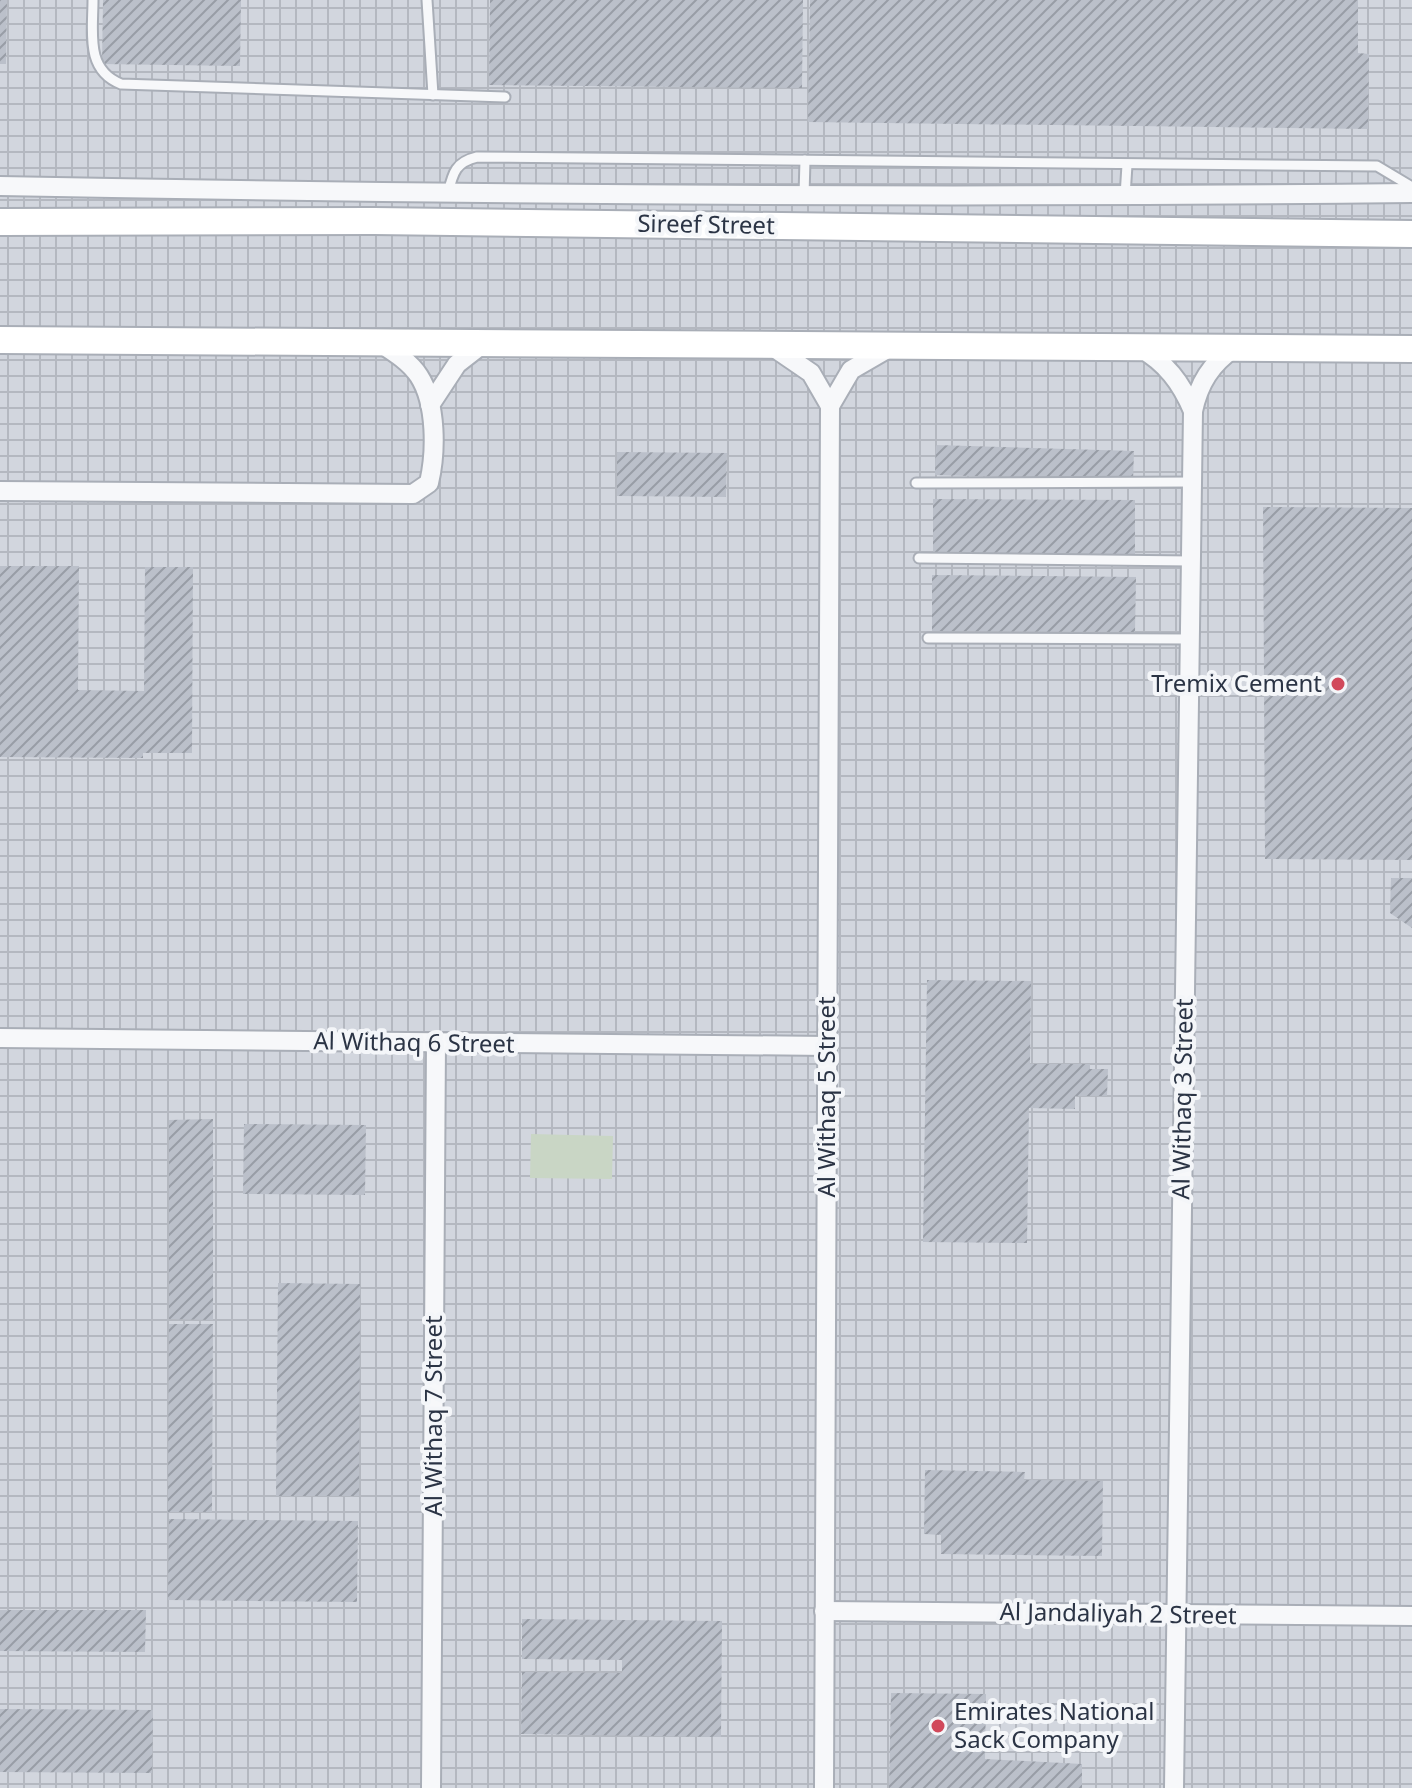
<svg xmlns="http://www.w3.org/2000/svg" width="1412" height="1788" font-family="'Noto Sans',sans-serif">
<defs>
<pattern id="industrial-grid" width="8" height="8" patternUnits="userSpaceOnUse" patternTransform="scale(2)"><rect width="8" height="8" fill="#d2d6de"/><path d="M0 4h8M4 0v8" fill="none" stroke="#b4b8c0"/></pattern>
<pattern id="building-hatch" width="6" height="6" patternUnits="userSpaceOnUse" patternTransform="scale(2)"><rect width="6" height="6" fill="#bbc0ca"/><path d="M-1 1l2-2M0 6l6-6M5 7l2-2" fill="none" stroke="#989da6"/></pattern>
</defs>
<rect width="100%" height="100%" fill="#e4e7ec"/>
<rect fill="url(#industrial-grid)" x="0" y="0" width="1412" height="1788"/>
<path fill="#c9d6c5" d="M531 1134 613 1136 612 1179 530 1178Z"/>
<g fill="url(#building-hatch)">
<path d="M0 0H7L6 64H0Z"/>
<path d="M103 0H241L240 66 102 64Z"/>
<path d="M490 0H803L802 88 489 85Z"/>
<path d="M810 0H1358V53L1369 54 1368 129 808 122Z"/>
<path d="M936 445 1134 451 1133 481 935 475Z"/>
<path d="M617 452 727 453 726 497 617 496Z"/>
<path d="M933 499 1135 500V556L933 554Z"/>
<path d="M1263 507 1412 508V860L1265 859Z"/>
<path d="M0 566H79L78 690 144 691 145 567H193L192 753H143V758L0 757Z"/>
<path d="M932 575 1136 577 1135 632 932 631Z"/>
<path d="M1391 878H1412V928L1390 913Z"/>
<path d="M927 980 1031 981 1030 1064H1090V1069H1108L1107 1096H1075V1109L1029 1108 1027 1243 923 1242Z"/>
<path d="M213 1119V1320L169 1319V1120Z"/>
<path d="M244 1124 366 1125 365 1195 243 1194Z"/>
<path d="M278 1283 360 1284 359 1496H276Z"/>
<path d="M169 1324H213L212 1512H168Z"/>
<path d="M925 1470 1025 1472 1024 1480 1103 1481 1102 1556 941 1554V1535L924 1534Z"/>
<path d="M169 1519 358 1521 357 1602 168 1600Z"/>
<path d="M0 1610H146L145 1652 0 1651Z"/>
<path d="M522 1619 722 1621 721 1737 521 1734 522 1672 622 1673V1660L522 1659Z"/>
<path d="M891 1693 986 1694 985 1759 1082 1764V1788H889Z"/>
<path d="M0 1709 153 1710 152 1773 0 1772Z"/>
</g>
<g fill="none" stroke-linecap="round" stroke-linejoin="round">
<defs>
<g id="lane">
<path d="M93 0C93 32 85 70 121 84L505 97"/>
<path d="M427 0 433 95"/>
<path d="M448 193C453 172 456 162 477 157L1377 166 1412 187"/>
<path d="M804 195 805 160"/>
<path d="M1125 196 1127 165"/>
<path d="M916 483 1192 482"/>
<path d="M919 558 1191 561"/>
<path d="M928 638 1190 639"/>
</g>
<g id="street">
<path d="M0 186C471 195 941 198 1412 193"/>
<path d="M773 347 811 373 830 406"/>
<path d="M1139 347C1166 363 1181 382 1193 411"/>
<path d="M430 405 457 364 484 343"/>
<path d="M0 491 413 494 429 483C436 453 437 404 419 376 410 362 394 352 380 343"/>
<path d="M0 1038 827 1046"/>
<path d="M824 1611 1412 1616"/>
<path d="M431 1788 436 1043"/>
<path d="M824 1788 830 406 851 370 889 348"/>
<path d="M1174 1788 1193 411C1199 383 1211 364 1234 348"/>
</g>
<g id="secondary">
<path d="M0 222 374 221 1412 234"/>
<path d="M0 340 1412 349"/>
</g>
</defs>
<use href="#lane" stroke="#a9aeb7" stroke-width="13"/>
<use href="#street" stroke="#a9aeb7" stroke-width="22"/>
<use href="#secondary" stroke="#a9aeb7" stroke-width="30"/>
<use href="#lane" stroke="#f7f8fa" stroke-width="9"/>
<use href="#street" stroke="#f7f8fa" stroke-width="18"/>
<use href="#secondary" stroke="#fff" stroke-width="26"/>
</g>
<g fill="#d1495b" stroke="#f4f6f9" stroke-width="3">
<circle cx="1338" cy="684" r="8"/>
<circle cx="938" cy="1726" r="8"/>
</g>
<g text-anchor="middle" stroke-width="8" stroke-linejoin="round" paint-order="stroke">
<g font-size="24" fill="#2b3445" stroke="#f4f6f9">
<text transform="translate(706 225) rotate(1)" y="8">Sireef Street</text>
<text transform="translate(414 1043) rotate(1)" y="8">Al Withaq 6 Street</text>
<text transform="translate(827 1097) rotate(-90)" y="8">Al Withaq 5 Street</text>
<text transform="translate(1183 1099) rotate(-89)" y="8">Al Withaq 3 Street</text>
<text transform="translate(434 1416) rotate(-90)" y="8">Al Withaq 7 Street</text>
<text transform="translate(1118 1614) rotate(1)" y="8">Al Jandaliyah 2 Street</text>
</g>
<g font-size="24" fill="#2b3445" stroke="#f4f6f9" text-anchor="end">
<text x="1322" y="692">Tremix Cement</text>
<text x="954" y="1720" text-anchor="start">Emirates National<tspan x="954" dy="28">Sack Company</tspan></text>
</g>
</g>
</svg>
